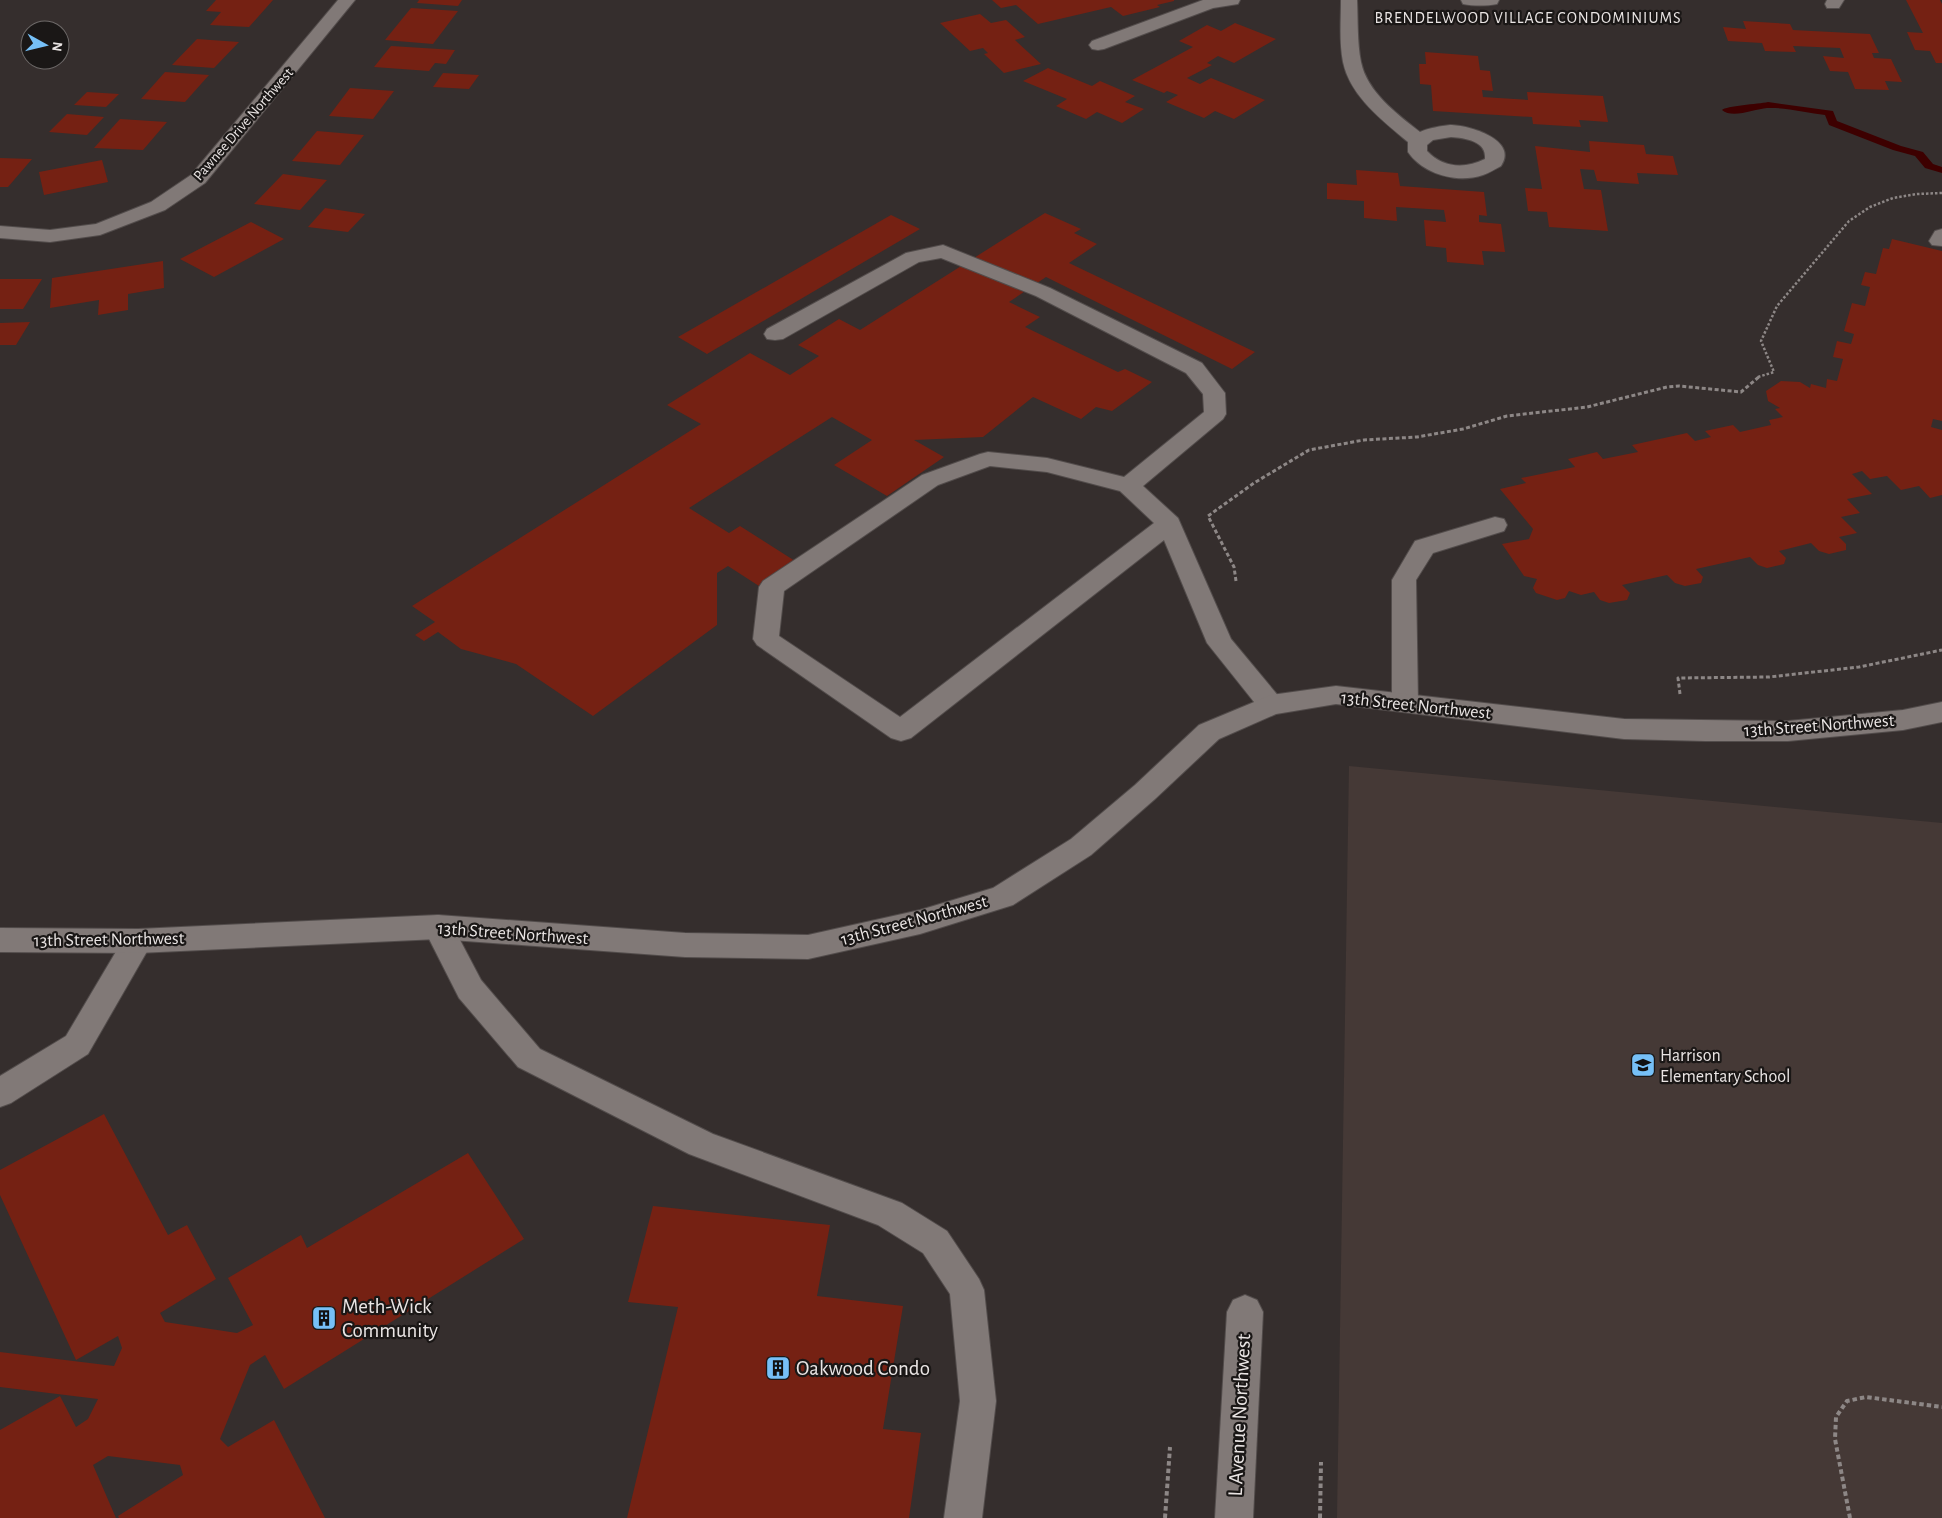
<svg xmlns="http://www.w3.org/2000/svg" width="1942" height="1518" font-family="'Alegreya Sans',sans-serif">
<rect width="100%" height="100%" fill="#352e2d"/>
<path fill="#453936" d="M1349 766 1942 823V1518H1337Z"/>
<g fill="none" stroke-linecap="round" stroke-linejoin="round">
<path fill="#3d0000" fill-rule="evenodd" d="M1768 102 1833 111 1837 121 1901 146 1923 152 1933 164 1942 167V173L1925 168 1915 156 1893 150 1829 125 1825 115C1808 113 1783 107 1767 108 1755 109 1732 119 1722 110 1726 106 1758 104 1768 102Z"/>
</g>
<g fill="#752113">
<path d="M216 0H273L249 27 210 25 221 12 206 11Z"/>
<path d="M419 0H462L458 6 417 3Z"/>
<path d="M992 0H1174V1L1157 5 1160 7 1123 16 1111 7 1038 24 1016 5 1001 8Z"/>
<path d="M1906 0H1940L1942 4V63H1936L1930 51 1915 50 1907 32 1923 33Z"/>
<path d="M411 8 458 11 433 44 385 40Z"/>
<path d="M980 14 991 23 1006 20 1025 37 1015 40 1041 64 1004 73 984 54 988 53 983 48 970 51 940 23Z"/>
<path d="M1743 21 1790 24 1793 30 1870 34 1879 53H1872L1874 58 1891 59 1902 82 1885 81 1889 90 1855 89 1848 72 1830 71 1823 56 1844 58 1840 48 1793 46 1796 52 1765 51 1762 43 1728 41 1723 27 1746 29Z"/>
<path d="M1235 23 1276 39 1234 63 1218 56 1207 63 1212 65 1187 78 1200 84 1211 78 1265 100 1234 119 1215 111 1204 118 1166 102 1178 95 1167 91 1164 93 1132 80 1193 47 1179 41 1207 25 1221 31Z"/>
<path d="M197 39 239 42 214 68 172 65Z"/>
<path d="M391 46 455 50 446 64 435 63 429 71 374 67Z"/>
<path d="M1425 52 1478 56 1480 70 1490 71 1493 91 1482 90 1483 97 1528 100 1527 92 1603 96 1608 122 1579 120 1581 127 1533 124 1532 117 1433 111 1431 85 1420 84 1419 64H1426Z"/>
<path d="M1048 68 1092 86 1100 81 1135 96 1125 102 1144 109 1122 123 1097 112 1086 119 1056 106 1067 99 1023 81Z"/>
<path d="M165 72 209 75 185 102 141 99Z"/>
<path d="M443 73 479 75 469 89 433 87Z"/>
<path d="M350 88 394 91 373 119 329 116Z"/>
<path d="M87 92 119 94 106 107 74 105Z"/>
<path d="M67 114 104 117 87 135 49 132Z"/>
<path d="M120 119 167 122 143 150 94 148Z"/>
<path d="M317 131 364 135 340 165 292 161Z"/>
<path d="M1589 141 1644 145 1646 154 1673 156 1678 175 1637 173 1639 184 1597 181 1594 170 1580 169 1584 189 1601 190 1608 231 1549 227 1547 212 1528 211 1525 188 1542 189 1535 146 1590 152Z"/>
<path d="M0 158 32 159 8 187H0Z"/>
<path d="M102 160 108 182 44 195 39 172Z"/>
<path d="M1356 170 1398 173 1400 186 1484 192 1487 216 1479 215V222L1501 224 1505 252 1482 251 1484 265 1447 262 1446 248 1426 246 1424 220 1446 222 1444 210 1396 207 1397 221 1364 218V201L1327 199V183L1357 185Z"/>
<path d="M283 174 327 180 300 210 254 204Z"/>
<path d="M325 208 365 214 348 232 308 227Z"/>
<path d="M1045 213 1081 229 1074 233 1097 244 1069 263 1255 352 1232 369 1046 277 1009 302 1040 317 1025 327 1118 372 1125 369 1152 382 1112 411 1096 407 1081 419 1033 397 983 437 914 440 944 457 887 496 834 465 872 440 832 417 689 508 729 533 740 526 795 561 759 586 728 566 717 573V625L593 716 516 664 461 649 438 632 424 641 415 635 435 622 412 606 701 424 667 405 750 353 790 375 819 356 798 345 839 319 860 330Z"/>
<path d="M891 215 920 229 707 354 678 337Z"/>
<path d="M251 222 284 239 214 277 180 259Z"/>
<path d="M1892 239 1942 251V421L1933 419 1931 427 1942 430V495L1930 498 1919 486 1901 490 1887 476 1870 479 1862 471 1852 474 1872 494 1847 499 1860 513 1841 517 1857 533 1839 537 1846 544V550L1829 554 1819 551 1811 543 1779 551 1786 558 1784 564 1767 568 1758 565 1750 557 1696 569 1703 577 1701 583 1685 586 1675 583 1667 575 1622 585 1630 593 1627 600 1609 603 1600 600 1594 592 1581 595 1569 591 1565 598 1557 600 1536 593 1533 588 1537 579 1524 576 1502 544 1529 539 1533 529 1500 489 1526 483 1521 478 1575 467 1568 459 1597 452 1603 459 1638 452 1632 445 1687 433 1695 441 1711 437 1705 431 1733 425 1740 432 1771 425 1769 420 1783 417 1775 409 1780 408 1768 401 1766 391 1781 381 1800 382 1810 388 1811 384 1826 388 1827 379 1837 381 1843 359 1833 357 1837 341 1851 344 1854 334 1844 331 1852 303 1865 306 1870 287 1861 285 1865 272 1876 274 1883 248 1889 249Z"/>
<path d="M163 261 164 288 128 294V310L98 315 99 300 50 308 52 278Z"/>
<path d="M0 279H42L23 309H0Z"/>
<path d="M30 322 16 345H0V323Z"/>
<path d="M104 1114 168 1235 187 1225 216 1279 160 1313 165 1322 237 1333 253 1325 228 1278 301 1235 307 1248 468 1153 524 1239 284 1389 265 1355 250 1365 220 1439 228 1447 274 1420 325 1518H119L118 1516 183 1475 180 1465 108 1456 93 1465 116 1518H0V1430L60 1396 76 1427 88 1419 98 1399 0 1387V1352L114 1366 122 1348 118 1336 76 1360 0 1195V1170Z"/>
<path d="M653 1206 830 1225 817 1296 903 1306 883 1429 921 1433 909 1518H627L678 1307 628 1302Z"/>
</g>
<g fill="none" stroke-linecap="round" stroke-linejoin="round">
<defs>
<g id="service">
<path d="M1942 229V246L1932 245 1929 241 1935 231Z"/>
<path d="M943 245 1050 288 1202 363 1225 393 1226 414 1223 419 1143 486 1178 518 1231 639 1280 698 1284 705 1280 712 1271 715 1262 712 1207 643 1164 540 911 738 901 741 891 738 757 645 753 639 759 587 763 581 922 475 980 454 988 452 1047 458 1124 477 1204 412 1203 394 1186 373 1036 296 941 258 919 262 783 339 775 340 767 339 764 334 767 329 906 253ZM990 466 1047 472 1120 491 1154 523 900 717 779 636 784 591 938 485Z"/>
<path d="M1495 517 1504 519 1507 525 1504 531 1433 553 1416 580 1418 703 1414 710 1405 712 1396 710 1392 703V580L1415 541Z"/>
<path d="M438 915 449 919 481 980 540 1049 713 1134 902 1203 947 1231 979 1279 984 1290 996 1401 982 1518H944L960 1401 950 1294 923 1253 878 1225 689 1154 518 1067 459 998 423 927 427 919Z"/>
<path d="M138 929 149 933 153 941 88 1054 11 1103 0 1107V1076L66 1036 127 933Z"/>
</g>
<g id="minor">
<path d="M338 0H355L205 183 165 210 100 235 50 242 0 238V226L50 230 96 224 151 202 191 175Z"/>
<path d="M1203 0H1240L1238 4 1213 8 1104 49 1098 50 1092 49 1089 45 1092 41Z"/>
<path d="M1341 0H1357C1358 20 1357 42 1361 62 1367 92 1397 114 1420 132 1429 128 1441 126 1450 125 1469 125 1519 140 1501 166 1495 169 1489 173 1483 175 1457 184 1423 174 1408 152V142C1383 121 1350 96 1343 62 1339 42 1341 20 1341 0ZM1451 137C1465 138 1487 141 1485 159 1465 169 1443 168 1427 151V145L1433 140Z"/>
<path d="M1461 0H1499L1497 4C1486 6 1474 6 1463 4Z"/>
<path d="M1827 0H1844L1839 8H1827L1825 4Z"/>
<path d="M1336 686 1624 719 1788 721 1903 710 1942 702V722L1903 730 1788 741H1705L1624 739 1336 704 1276 714 1219 739 1155 799 1091 855 1013 905 920 934 808 959 685 957 438 939 138 953 0 952V928L138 929 438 915 685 933 808 935 920 910 993 888 1071 839 1135 785 1199 725 1271 695Z"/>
<path d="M1245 1295 1257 1300 1263 1312 1253 1518H1215L1227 1312 1233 1300Z"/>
</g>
</defs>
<use href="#service" stroke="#524c4b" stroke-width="2"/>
<use href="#minor" stroke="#524c4b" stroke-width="2"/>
<path stroke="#8d8786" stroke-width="2.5" stroke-dasharray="2.5 2" stroke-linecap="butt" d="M1758 377 1774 372 1761 341 1777 306 1849 221 1870 207 1893 198 1917 194 1942 193"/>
<g stroke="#8d8786" stroke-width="3" stroke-dasharray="4 2.5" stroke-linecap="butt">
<path d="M1236 581 1234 567 1208 516 1254 483 1309 450 1364 440 1417 437 1463 429 1507 416 1587 407 1667 387 1679 386 1741 392 1760 376"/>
<path d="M1680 694 1678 678 1769 677 1859 667 1942 650"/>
</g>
<g stroke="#8d8786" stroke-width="4" stroke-dasharray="4.5 3" stroke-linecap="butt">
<path d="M1165 1518 1170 1447"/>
<path d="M1320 1518 1321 1462"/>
<path d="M1850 1518 1835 1439 1836 1417 1847 1401 1866 1397 1942 1407"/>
</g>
<use href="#service" fill="#817977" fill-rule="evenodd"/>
<use href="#minor" fill="#817977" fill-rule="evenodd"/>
</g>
<defs>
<symbol id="school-square" viewBox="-11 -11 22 22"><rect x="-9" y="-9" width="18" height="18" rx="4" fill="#76c0f7" stroke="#1a1716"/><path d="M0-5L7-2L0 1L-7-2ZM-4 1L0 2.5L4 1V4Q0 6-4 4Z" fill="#111"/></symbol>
<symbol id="building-square" viewBox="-11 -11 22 22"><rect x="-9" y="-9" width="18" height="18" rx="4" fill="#76c0f7" stroke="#1a1716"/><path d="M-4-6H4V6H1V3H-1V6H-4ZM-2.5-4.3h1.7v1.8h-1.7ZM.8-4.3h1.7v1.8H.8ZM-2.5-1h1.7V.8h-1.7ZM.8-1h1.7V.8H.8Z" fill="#111"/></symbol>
</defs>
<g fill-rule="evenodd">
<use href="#school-square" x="1629" y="1051" width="28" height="28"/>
<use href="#building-square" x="310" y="1304" width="28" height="28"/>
<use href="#building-square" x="764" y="1354" width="28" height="28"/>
</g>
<g text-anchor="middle" stroke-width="4.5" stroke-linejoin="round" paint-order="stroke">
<g font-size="15" fill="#eae5e4" stroke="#1a1716">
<text transform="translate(243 124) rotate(-49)" y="5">Pawnee Drive Northwest</text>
</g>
<g font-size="16" letter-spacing="1" fill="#eae5e4" stroke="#1a1716">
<text x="1528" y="23">BRENDELWOOD VILLAGE CONDOMINIUMS</text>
</g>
<g font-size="18" fill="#eae5e4" stroke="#1a1716">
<text transform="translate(1416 705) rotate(6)" y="6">13th Street Northwest</text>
<text transform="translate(1819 725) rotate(-4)" y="6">13th Street Northwest</text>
<text transform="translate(914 920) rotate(-15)" y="6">13th Street Northwest</text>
<text transform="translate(513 933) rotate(4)" y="6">13th Street Northwest</text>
<text transform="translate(109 939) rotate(-1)" y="6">13th Street Northwest</text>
</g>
<g font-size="18" fill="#eae5e4" stroke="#1a1716" text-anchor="start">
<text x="1660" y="1061">Harrison<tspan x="1660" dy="21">Elementary School</tspan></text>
</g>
<g font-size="21" fill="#eae5e4" stroke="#1a1716" text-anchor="start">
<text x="342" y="1313">Meth-Wick<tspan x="342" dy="24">Community</tspan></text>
<text x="796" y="1375">Oakwood Condo</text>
</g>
<g font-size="21" fill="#eae5e4" stroke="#1a1716">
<text transform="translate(1239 1415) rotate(-87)" y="7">L Avenue Northwest</text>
</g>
</g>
<g transform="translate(45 45) rotate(98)"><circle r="24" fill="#1a1716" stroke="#6d6968"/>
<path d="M0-4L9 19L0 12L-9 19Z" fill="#76c0f7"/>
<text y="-8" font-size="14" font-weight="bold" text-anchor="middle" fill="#eae5e4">N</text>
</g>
</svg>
